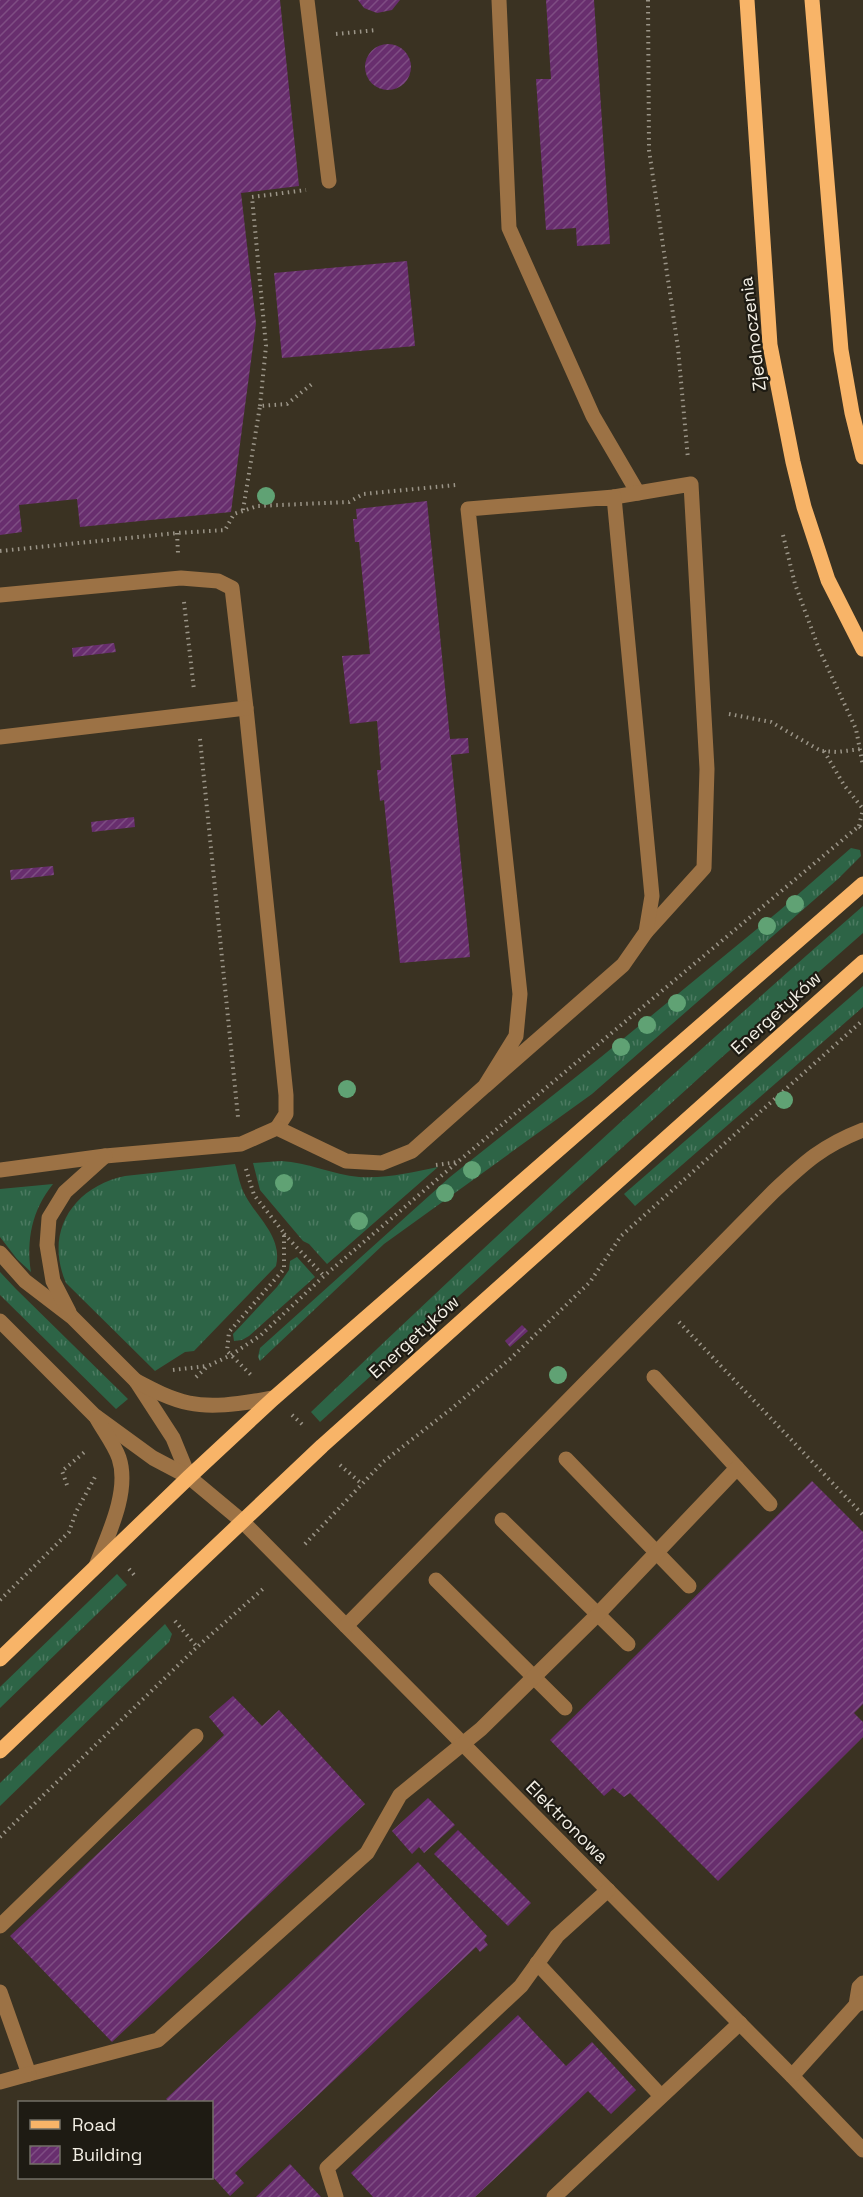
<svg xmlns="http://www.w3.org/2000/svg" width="863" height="2197" font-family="'Space Grotesk',sans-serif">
<defs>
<pattern id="grass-tufts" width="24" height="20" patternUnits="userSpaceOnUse" patternTransform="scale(1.5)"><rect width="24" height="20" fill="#2d6446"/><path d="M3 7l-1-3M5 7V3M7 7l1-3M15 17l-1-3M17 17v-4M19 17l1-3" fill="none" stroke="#4c7a61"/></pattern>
<pattern id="building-hatch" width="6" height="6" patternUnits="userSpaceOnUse" patternTransform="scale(1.5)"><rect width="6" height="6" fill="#682e6e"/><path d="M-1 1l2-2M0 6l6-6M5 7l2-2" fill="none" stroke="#7e4d83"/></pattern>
</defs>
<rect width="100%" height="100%" fill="#3a3222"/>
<g fill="url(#grass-tufts)">
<path d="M851 848 860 850 861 856 838 879 592 1094 384 1244 260 1361 258 1357 260 1348 450 1177 601 1057 779 911Z"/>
<path d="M863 906V933L721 1058 320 1422 311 1412C491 1239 675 1070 863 906Z"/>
<path d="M863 986V1007L635 1206 624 1194Z"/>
<path d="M281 1161C308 1162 333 1175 359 1177 386 1179 413 1172 438 1167L327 1264 309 1244 303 1241 260 1190 253 1163Z"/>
<path d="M235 1164C238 1174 240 1186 245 1195 257 1218 283 1237 276 1266L194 1351 185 1352 155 1371 66 1283C44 1232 73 1187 125 1176Z"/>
<path d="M53 1184C32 1210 26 1240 31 1272L17 1259 0 1237V1189Z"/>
<path d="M297 1257 315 1277 249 1336 242 1340 234 1341 233 1334 277 1287 289 1270 290 1261Z"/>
<path d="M0 1272 16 1289 128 1399 116 1409 0 1295Z"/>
<path d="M117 1574 127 1585 0 1708V1687Z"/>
<path d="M165 1624 172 1634 169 1642 0 1806V1783Z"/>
</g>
<g fill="url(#building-hatch)">
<path d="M0 0H280L299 186 241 193 256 323 231 512 80 527 77 499 19 505 22 532 0 535Z"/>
<path d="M358 0H400L392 10 377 13 364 8Z"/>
<path d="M546 0H594L610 244 577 246 576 228 546 230 536 79H551Z"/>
<circle cx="388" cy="67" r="23"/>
<path d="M407 261 415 346 282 358 274 273Z"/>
<path d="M427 501 450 739 468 738 469 753 451 755 470 957 400 963 384 800 380 801 377 770H381L377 721 350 724 342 656 370 654 359 542H355L353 519H357L356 509Z"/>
<path d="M114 643 116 652 73 657 72 648Z"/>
<path d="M134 817 135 827 92 832 91 822Z"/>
<path d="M53 866 54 875 11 880 10 870Z"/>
<path d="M522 1325 528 1331 510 1347 505 1341Z"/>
<path d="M812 1481 863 1532V1704L854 1713 863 1722V1737L718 1881 630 1793 624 1797 613 1788 604 1796 550 1740Z"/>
<path d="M233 1696 262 1726 279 1710 365 1804 112 2042 10 1936 224 1735 209 1717Z"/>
<path d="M428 1798 455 1825 424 1853 419 1847 412 1854 392 1831Z"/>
<path d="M458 1830 531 1903 508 1926 434 1854Z"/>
<path d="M418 1862 487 1936 484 1940 488 1945 480 1952 476 1947 235 2173 244 2183 230 2196 212 2176V2102H169L166 2099Z"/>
<path d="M518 2015 566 2066 592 2042 636 2090 611 2114 588 2091 475 2197H373L351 2173Z"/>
<path d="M290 2164 321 2197H256Z"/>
</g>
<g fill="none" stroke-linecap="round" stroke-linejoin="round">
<g stroke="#9b9588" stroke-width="4" stroke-dasharray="1.5 4.5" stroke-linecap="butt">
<path d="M648 0 649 150 678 348 688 459"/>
<path d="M336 34 377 30"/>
<path d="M260 406 266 346 252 197 306 190"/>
<path d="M243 510 260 406 287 404 312 384"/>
<path d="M177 533 178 553"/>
<path d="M783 535 795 584 819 649 856 729 863 766"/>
<path d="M0 551 177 533 225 530 234 514 257 506 349 502 363 494 456 485"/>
<path d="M184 602 194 690"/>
<path d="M729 714 771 722 821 751 837 752 861 749"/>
<path d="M200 739 238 1117"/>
<path d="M824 751 844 785 863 809"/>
<path d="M859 826 863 809"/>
<path d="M436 1165 458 1162"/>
<path d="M246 1169 254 1195 284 1233V1269L229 1332 227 1351 252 1376"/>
<path d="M284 1234 324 1276"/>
<path d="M679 1322 863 1515"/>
<path d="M173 1370 207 1366"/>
<path d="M196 1377 208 1366 231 1355 261 1335 324 1276 461 1159 859 826 863 830"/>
<path d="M292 1415 304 1426"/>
<path d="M340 1465 362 1484"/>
<path d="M67 1485 62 1471 87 1450"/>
<path d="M305 1544 383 1462 451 1409 510 1359 590 1282 621 1236 863 1020"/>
<path d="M129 1569 135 1576"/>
<path d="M0 1600 69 1532 76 1512 95 1477"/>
<path d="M175 1621 197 1647 264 1588"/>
<path d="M0 1837 197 1647"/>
</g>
<g stroke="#9c7245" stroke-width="15">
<path d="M307 0 329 181"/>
<path d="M499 0 509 228 593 416 638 493"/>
<path d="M614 497 691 484 707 769 704 868 646 932"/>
<path d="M0 595 181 578 218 581 232 588 246 708 286 1095V1114L277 1128"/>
<path d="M0 737 246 708"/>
<path d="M0 1170 105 1156 241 1144 277 1128 346 1161 382 1163 412 1151 485 1086 516 1036 520 994 468 509 614 497 652 896 646 932 623 965 485 1086"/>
<path d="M0 1253 25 1281 72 1317 136 1381 173 1438 189 1477"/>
<path d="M69 1312 53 1281 47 1245 49 1218 65 1192 105 1156"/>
<path d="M0 1321 94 1415 153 1458 189 1477 243 1522 792 2076 863 2150"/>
<path d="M654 1377 770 1504"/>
<path d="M136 1381C153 1390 170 1399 189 1403 216 1409 247 1402 274 1398"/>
<path d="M96 1417C103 1430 114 1444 119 1458 130 1491 108 1535 96 1566"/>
<path d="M566 1459 689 1586"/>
<path d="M502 1520 628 1644"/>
<path d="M436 1580 565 1708"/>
<path d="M346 1626 773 1192C805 1162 822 1146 863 1130"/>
<path d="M0 1926 196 1736"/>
<path d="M537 1963 661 2096"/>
<path d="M0 1992 29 2074 158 2040 367 1853 400 1795 481 1729 598 1614 737 1468"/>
<path d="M856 2005 859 1987 863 1983"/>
<path d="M792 2076 856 2005 863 2002"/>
<path d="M0 2082 29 2074"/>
<path d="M336 2197 327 2168 521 1986 557 1936 608 1890"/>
<path d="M554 2197 740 2023"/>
</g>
<g stroke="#f8b468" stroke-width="15">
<path d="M747 0 770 345 793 462 804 507 828 580 863 649"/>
<path d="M812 0 841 350 852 413 863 457"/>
<path d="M0 1659 189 1477 274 1398 863 884"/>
<path d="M0 1751 322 1446 863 962"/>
</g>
</g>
<g fill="#60a274">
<circle cx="266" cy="496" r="9"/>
<circle cx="795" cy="904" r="9"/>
<circle cx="767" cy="926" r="9"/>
<circle cx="677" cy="1003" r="9"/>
<circle cx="647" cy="1025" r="9"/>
<circle cx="621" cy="1047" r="9"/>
<circle cx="347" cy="1089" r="9"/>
<circle cx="784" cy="1100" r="9"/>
<circle cx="472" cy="1170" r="9"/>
<circle cx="284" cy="1183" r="9"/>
<circle cx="445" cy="1193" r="9"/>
<circle cx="359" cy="1221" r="9"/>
<circle cx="558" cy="1375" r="9"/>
</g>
<g text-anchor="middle" stroke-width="4.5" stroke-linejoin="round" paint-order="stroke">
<g font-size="18" fill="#f3efe5" stroke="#1e1b13">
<text transform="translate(753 334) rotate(-97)" y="6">Zjednoczenia</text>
<text transform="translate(776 1013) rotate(-42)" y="6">Energetyków</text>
<text transform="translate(414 1337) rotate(-42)" y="6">Energetyków</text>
<text transform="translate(567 1822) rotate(45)" y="6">Elektronowa</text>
</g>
</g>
<rect x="18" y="2101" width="195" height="78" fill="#1e1b13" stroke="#737067" stroke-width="1.5"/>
<rect x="30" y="2120" width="30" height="9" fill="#f8b468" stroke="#737067" stroke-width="1.5"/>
<text x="72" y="2131" font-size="18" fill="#f3efe5">Road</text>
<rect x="30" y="2146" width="30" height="18" fill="url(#building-hatch)" stroke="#737067" stroke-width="1.5"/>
<text x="72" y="2161" font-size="18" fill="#f3efe5">Building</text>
</svg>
